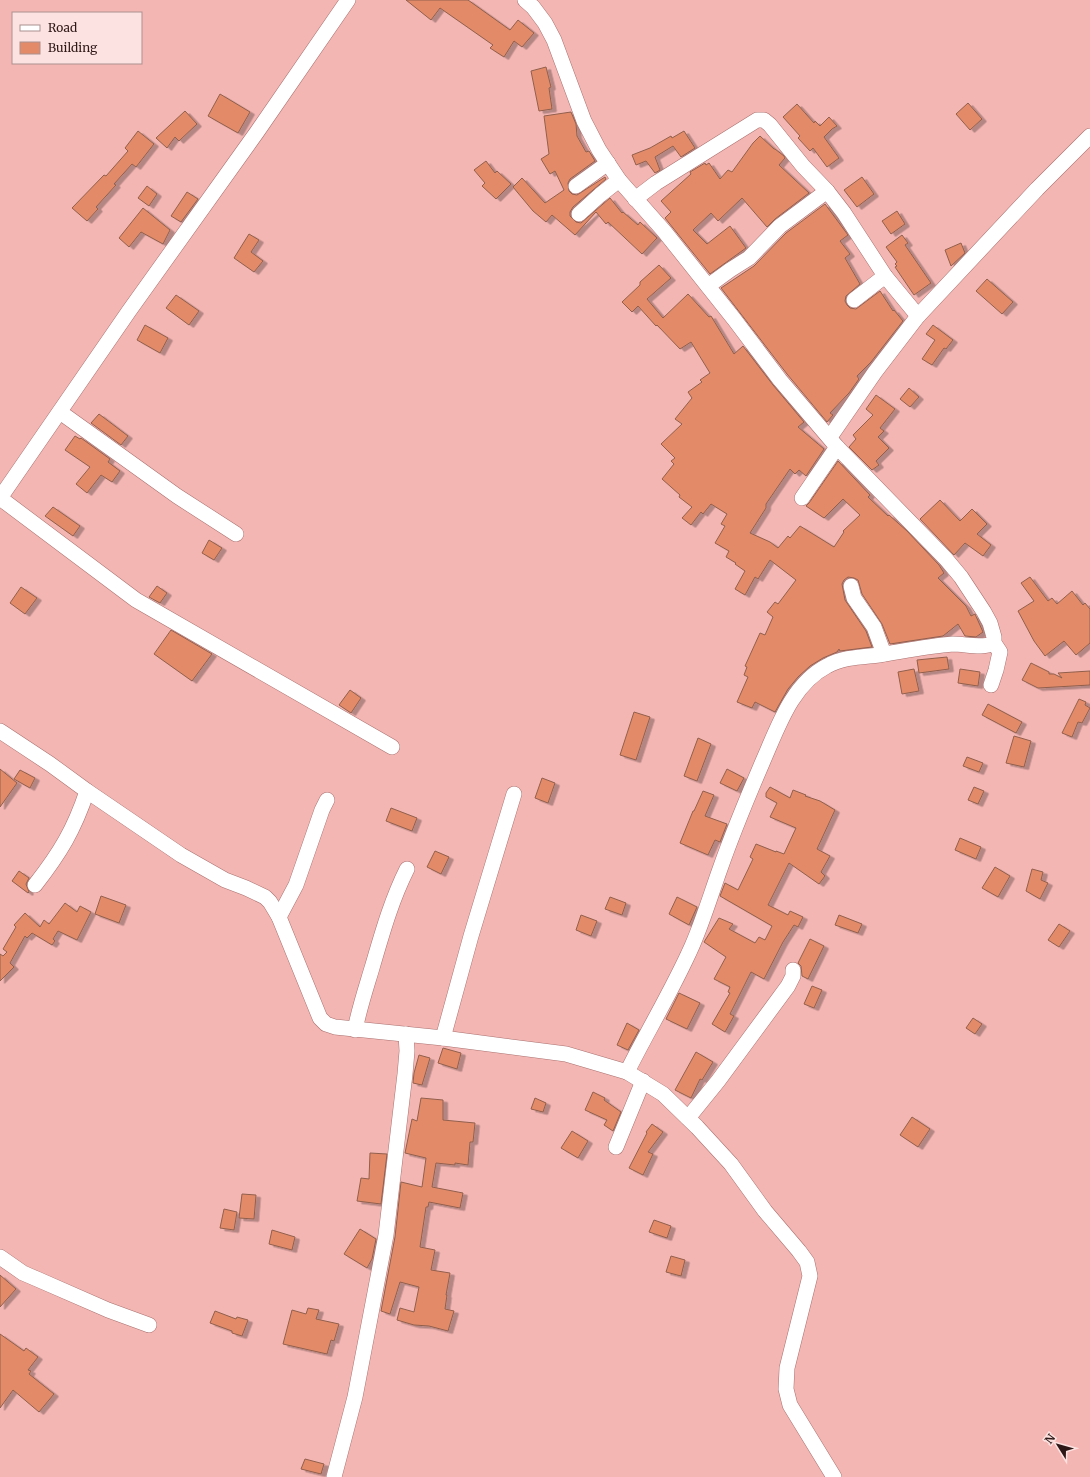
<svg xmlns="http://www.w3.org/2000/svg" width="1090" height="1477" font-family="Merriweather,serif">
<defs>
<filter id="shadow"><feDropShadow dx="4.5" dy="2.5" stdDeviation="0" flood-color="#0004"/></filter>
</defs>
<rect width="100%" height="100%" fill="#f4b6b3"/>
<g fill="#e38b69" stroke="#915f4c" filter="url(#shadow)">
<path d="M406 0H468L510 30 518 20 534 33 522 47 514 41 504 57 490 48 493 45 440 8 431 20Z"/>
<path d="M546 67 551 87 549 88 552 109 539 111 531 71Z"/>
<path d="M220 94 250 112 238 133 208 116Z"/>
<path d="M968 103 982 119 970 130 956 114Z"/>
<path d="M797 104 814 123 815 121 820 126 829 117 837 126 832 129 824 137 839 158 827 167 813 148 810 151 798 138 800 136 783 117Z"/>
<path d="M185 111 197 124 179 141 175 137 167 148 156 138Z"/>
<path d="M571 112 576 124 577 136 586 152 589 151 595 161 570 179 568 183 569 191 572 194 577 195 605 177 606 179 573 207 570 212V216L576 222 581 223 610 198 622 213 623 212 638 225 640 222 657 238 642 254 608 222 606 224 596 212 575 235 552 215 546 222 533 211 513 187 522 178 545 203 564 190 555 171 550 174 541 159 549 154 544 116Z"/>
<path d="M138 131 154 144 136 167 132 164 114 184 116 185 96 207 98 209 87 221 72 208 104 175 106 176 128 151 125 148Z"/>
<path d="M684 131 695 148 681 157 673 146 655 157 660 170 655 173 646 161 636 165 632 155 650 148 671 136 672 138Z"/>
<path d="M760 136 774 149H775L784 156 785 158 779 165 809 193 775 219 767 227 742 198 718 221 711 213 693 230 707 244 730 226 746 248 710 274 665 218 671 212 661 201 691 174 690 172 705 163 706 165 709 163 720 179 728 170 732 172 753 143Z"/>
<path d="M486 161 495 173 497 171 511 184 496 199 482 186 485 183 474 170Z"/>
<path d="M862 177 874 194 857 207 844 190Z"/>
<path d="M147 186 157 194 149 206 138 198Z"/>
<path d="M187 192 198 199 181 222 171 216Z"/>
<path d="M825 204 848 235 840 241 850 254 845 258 860 284 846 296 845 301 847 305 850 308 856 309 880 291 893 311 894 310 903 321 871 362 857 376 859 379 849 393 848 394 830 413 833 415 827 422 787 374 721 288 754 266 786 233Z"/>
<path d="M143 208 170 230 163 244 141 232 129 247 119 238Z"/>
<path d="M897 211 905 224 891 234 882 221Z"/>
<path d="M249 234 259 240 251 252 263 261 254 272 234 258Z"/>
<path d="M902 235 908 243 905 245 931 283 914 295 895 267 897 266 895 264 897 262 886 247Z"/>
<path d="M961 243 965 253 951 266 945 250Z"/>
<path d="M659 265 671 278 647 299 663 318 688 294 709 317 711 316 734 354 743 346 773 385 804 422 798 427 824 449 806 476 799 470 795 474 790 469 766 504V508L750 533 770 542 778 548 788 536 790 538 800 526 834 547 844 532 843 531 860 515 843 499 824 518 806 506 809 503 838 461 870 495 868 497 888 516 889 515 907 531 939 565 944 573 938 578 966 606 971 616 975 614 983 632 976 637 965 636 958 624 943 636 890 644 882 624 862 594 858 580 854 578 848 577 844 580 842 584 845 600 866 631 872 647 840 651 839 649 837 652 823 658 810 666 798 677 788 689 775 712 755 702 752 708 737 702 748 677 744 675 747 667 745 666 760 633 765 635 773 617 767 612 775 602 778 604 796 580 770 560 758 579 755 577 745 595 735 589 745 571 735 564 736 563 726 557 729 551 715 543 725 526 721 524 727 514 711 504 703 514 701 512 691 525 682 518 692 507 679 497 680 495 662 479 674 464 671 461 675 458 661 444 682 424 675 419 692 398 688 392 702 382 700 380 710 373 691 342 680 349 657 325 656 326 638 306 632 312 622 302 640 285V282Z"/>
<path d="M987 279 1013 302 1002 314 976 291Z"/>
<path d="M176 295 199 311 189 325 166 308Z"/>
<path d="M145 325 168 338 160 353 137 340Z"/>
<path d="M933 325 953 340 946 349 944 348 932 365 922 359 935 340 926 334Z"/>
<path d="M909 388 919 397 910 407 900 399Z"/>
<path d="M876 395 895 409 880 428 884 431 878 437 889 448 876 461 879 465 872 470 849 447 856 439 853 435 873 415 866 409Z"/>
<path d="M99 414 128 436 121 445 91 423Z"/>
<path d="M75 436 80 439 81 438 110 459 108 462 120 471 112 482 101 475 87 493 76 484 90 467 65 450Z"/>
<path d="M940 500 960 521 972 509 987 524 977 534 991 545 983 556 965 543 954 555 920 519Z"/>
<path d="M53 507 80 526 73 536 45 516Z"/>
<path d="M209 540 222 548 214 560 202 553Z"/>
<path d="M1030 577 1048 601 1052 598 1057 604 1072 591 1083 605 1085 603 1090 609V643L1076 655 1064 641 1045 656 1034 641 1018 611 1034 601 1021 583Z"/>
<path d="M157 586 167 593 160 603 149 597Z"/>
<path d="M21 587 37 598 25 614 10 603Z"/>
<path d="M171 630 212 654 192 681 154 654Z"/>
<path d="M947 657 949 669 919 673 917 660Z"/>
<path d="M1031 663 1049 672V674H1054L1062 678 1058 673 1090 671V685L1038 688 1022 680Z"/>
<path d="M914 669 919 691 902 694 898 672Z"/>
<path d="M960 669 980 672 978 686 958 683Z"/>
<path d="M350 690 361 698 351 713 339 705Z"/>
<path d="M1079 699 1086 702 1085 705 1090 708 1082 723 1078 722 1072 737 1062 733Z"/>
<path d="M988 704 1022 722 1016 733 982 715Z"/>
<path d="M634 712 650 717 636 760 620 755Z"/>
<path d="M1014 736 1031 741 1024 767 1006 763Z"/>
<path d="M698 738 711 744 697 781 684 776Z"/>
<path d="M967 757 983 763 979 772 963 766Z"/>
<path d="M0 769 17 783 0 807Z"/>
<path d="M727 769 744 778 737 791 720 783Z"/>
<path d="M20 770 35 778 30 788 14 779Z"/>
<path d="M542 778 555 783 548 803 535 798Z"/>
<path d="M770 787 790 798 793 790 806 795 805 796 820 801 835 810 817 849 830 856 821 872 825 876 819 884 789 863 768 905 788 915 790 911 803 917 798 927 794 925 783 942 764 979 751 972 730 1014 734 1016 725 1032 712 1024 730 993 728 992 730 987 714 979 726 957 704 942 719 918 733 924 729 929 755 943 759 937 765 940 772 926 720 896 725 883 738 890 753 859 750 857 756 844 776 852V851L784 854 796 828 770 817 777 803 766 797V793Z"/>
<path d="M974 787 984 791 978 804 968 800Z"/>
<path d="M703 791 714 795 705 816 727 824 720 842 715 840 708 855 680 843 693 811H694Z"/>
<path d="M391 808 417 818 412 831 386 821Z"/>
<path d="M960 838 981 847 976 859 955 850Z"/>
<path d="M435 851 449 857 441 874 427 867Z"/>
<path d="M995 867 1010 876 998 897 982 888Z"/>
<path d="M1032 869 1043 872 1041 880 1048 883 1040 899 1026 891Z"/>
<path d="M19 871 29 878 26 884 29 892 28 893 12 881Z"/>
<path d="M101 896 126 905 119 923 95 914Z"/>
<path d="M610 897 626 903 622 915 605 909Z"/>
<path d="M677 897 697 907 689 925 669 914Z"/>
<path d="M65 903 77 912 80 906 91 912 77 940 58 931 53 939 55 941 52 945 32 933 27 938 25 936 10 963 14 967 0 981V954L3 956 7 952 3 949 16 927 14 925 25 913 40 927 44 920 49 924Z"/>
<path d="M581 915 597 921 591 936 576 930Z"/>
<path d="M839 915 862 924 858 933 835 925Z"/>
<path d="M1059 924 1070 931 1059 947 1048 940Z"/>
<path d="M810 939 824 946 808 979 802 976 801 966 798 963Z"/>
<path d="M812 986 822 990 814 1008 804 1004Z"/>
<path d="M679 993 700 1003 687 1029 666 1019Z"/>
<path d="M973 1018 982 1024 975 1034 966 1028Z"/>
<path d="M627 1023 639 1030 628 1050 617 1045Z"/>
<path d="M443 1048 461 1053 457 1069 438 1063Z"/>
<path d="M696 1052 713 1062 702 1080 700 1079 691 1098 675 1090Z"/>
<path d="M419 1055 430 1058 422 1085 413 1083 414 1073Z"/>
<path d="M593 1092 605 1098 604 1100 621 1112 613 1131 604 1125 607 1120 585 1110Z"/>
<path d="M421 1098 443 1100V1120L475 1123 473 1142H470L468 1165 455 1163V1165L436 1163 432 1187 463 1193 460 1208 429 1202 428 1207H426L420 1247 435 1250 431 1270 450 1273 446 1295H447L445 1309 454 1311 448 1331 429 1326 414 1325 397 1320 400 1308 414 1312 419 1287 400 1282 390 1314 381 1311 395 1237 401 1182 422 1187 426 1158 405 1153 412 1119 417 1121Z"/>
<path d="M535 1098 546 1103 543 1112 531 1109Z"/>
<path d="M912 1117 930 1129 918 1147 900 1135Z"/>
<path d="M652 1124 663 1132 648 1152 653 1154 643 1175 629 1168 647 1133 646 1132Z"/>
<path d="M572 1131 588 1141 578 1158 561 1148Z"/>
<path d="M370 1153 387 1154 381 1204 357 1201 361 1178 369 1179Z"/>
<path d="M242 1194 256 1195 254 1219 239 1218Z"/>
<path d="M224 1209 237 1212 234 1230 220 1228Z"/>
<path d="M654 1220 671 1226 667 1238 649 1232Z"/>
<path d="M360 1229 376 1239 372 1259 367 1268 344 1254Z"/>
<path d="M272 1230 295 1237 292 1250 269 1244Z"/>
<path d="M671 1256 685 1260 681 1276 666 1272Z"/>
<path d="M0 1275 16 1289 0 1307Z"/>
<path d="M308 1308 319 1310 316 1319 339 1324 334 1341 331 1340 327 1354 283 1344 292 1310 306 1314Z"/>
<path d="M215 1311 236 1319 237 1317 248 1320 242 1336 232 1333V1331L210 1323Z"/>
<path d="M0 1334 24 1351 26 1348 38 1357 28 1370 31 1371 29 1374 54 1394 39 1412 13 1390 0 1408Z"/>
<path d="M305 1459 324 1464 321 1474 301 1469Z"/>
</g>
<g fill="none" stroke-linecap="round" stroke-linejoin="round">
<defs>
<g id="minor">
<path d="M525 0 533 7 545 23 554 40 584 121 599 150 619 180 664 231 734 319 780 380 837 447 946 559 961 577 984 612 990 623 994 637V643L1000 652 996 670 991 685"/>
<path d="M576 186 608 163"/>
<path d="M635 199 656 183 757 120H764L770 125 803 166 827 191 844 213 885 276 918 316"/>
<path d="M579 214 600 195 619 180"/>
<path d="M708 286 730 270 749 258 780 226 827 191"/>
<path d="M854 300 885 276"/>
<path d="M60 412 177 496 236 534"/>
<path d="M830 437 875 372 918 316 1037 189 1090 136"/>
<path d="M0 498 129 311 257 132 348 0"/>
<path d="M0 498 136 600 392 747"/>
<path d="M802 498 837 447"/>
<path d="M851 586 854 598 874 627 884 654"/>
<path d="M0 731 50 764 87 791 181 855 225 880 246 888 265 897 270 902 279 917 320 1018 326 1024 335 1027 443 1038 566 1054 627 1072 663 1094 697 1127 731 1164 765 1211 799 1251 807 1262 810 1276 787 1368 786 1389 790 1405 834 1477"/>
<path d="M35 885C60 853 74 830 87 791"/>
<path d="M279 917 296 885 322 810 327 800"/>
<path d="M355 1030C359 1009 366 988 372 968 382 934 391 901 407 869"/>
<path d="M443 1038 471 936 514 794"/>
<path d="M627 1072C648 1030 673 989 692 946 703 921 711 894 720 869 733 832 748 796 763 761 778 727 792 684 827 666 843 657 861 657 879 655 904 651 928 646 953 644 966 644 983 649 994 643"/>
<path d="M688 1118 718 1081 788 986 793 976V970"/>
<path d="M616 1147 643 1081"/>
<path d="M0 1257 23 1273 37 1279 108 1310 149 1325"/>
<path d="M334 1477 355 1397 386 1235 405 1074 407 1051 406 1034"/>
</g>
</defs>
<use href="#minor" stroke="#a9716f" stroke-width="16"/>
<use href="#minor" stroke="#fff" stroke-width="15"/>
</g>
<rect x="12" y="12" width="130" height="52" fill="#fce2e0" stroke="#aa9190"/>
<rect x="20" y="25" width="20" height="6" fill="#ffffff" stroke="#aa9190"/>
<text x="48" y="32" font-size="12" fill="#2e1817">Road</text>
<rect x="20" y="42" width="20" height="12" fill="#e38b69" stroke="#aa9190"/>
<text x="48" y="52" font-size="12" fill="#2e1817">Building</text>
<g transform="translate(1058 1445) rotate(307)" stroke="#fce2e0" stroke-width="3" paint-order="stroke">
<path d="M0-3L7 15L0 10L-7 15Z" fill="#2e1817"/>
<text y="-6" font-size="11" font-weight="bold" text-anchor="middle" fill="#2e1817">N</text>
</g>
</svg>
